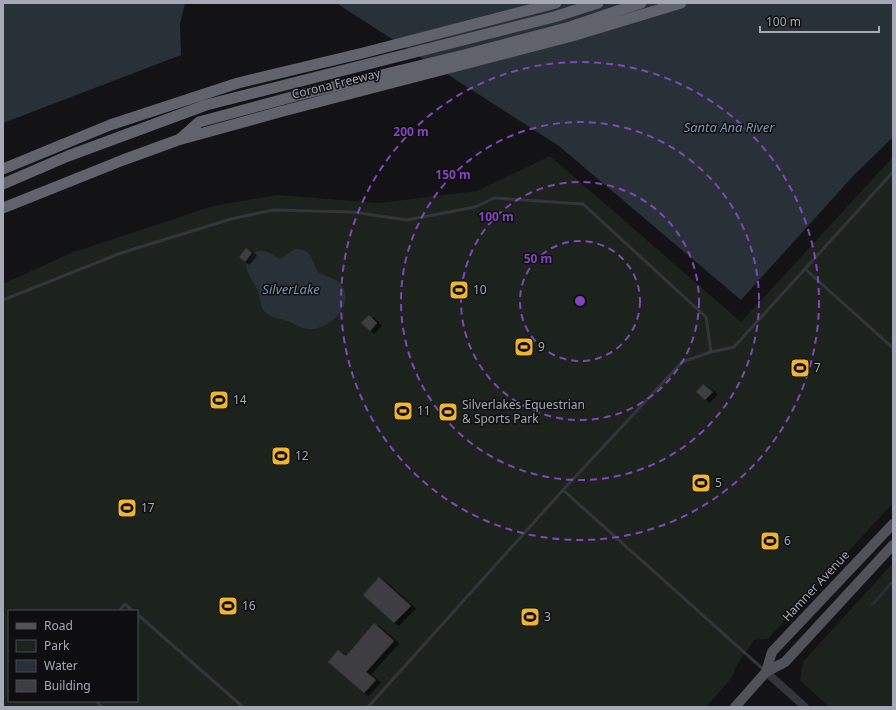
<svg xmlns="http://www.w3.org/2000/svg" width="896" height="710" font-family="'Noto Sans',sans-serif">
<defs>
<filter id="shadow"><feDropShadow dx="4.5" dy="2.5" stdDeviation="0" flood-color="#0009"/></filter>
</defs>
<rect width="100%" height="100%" fill="#131315"/>
<g fill="#1b231c" fill-rule="evenodd">
<path d="M550 156 741 322 893 157V503L768 639 754 640 735 668 733 676 706 707H3V284L71 253 213 206 277 195 379 203 477 191ZM9 611H137V701H9Z"/>
<path d="M893 563V707H829L800 680 803 662Z"/>
</g>
<g fill="#293138">
<path d="M3 3H185L180 24 181 55 3 123Z"/>
<path d="M336 3H893V137L854 175 741 300 559 146Z"/>
<path d="M295 249C311 248 312 259 317 271 324 277 335 277 341 284 357 304 329 330 309 329 300 329 293 322 284 320 277 318 270 317 265 312 259 306 261 296 257 289 252 279 242 270 249 259 257 244 270 253 280 259Z"/>
</g>
<g fill="none" stroke-linecap="round" stroke-linejoin="round">
<path stroke="#293138" stroke-width="2.5" d="M872 605 893 581"/>
</g>
<g fill="#3d3e42" stroke="#2d2d31" filter="url(#shadow)">
<path d="M246 248 252 253 245 262 239 257Z"/>
<path d="M369 315 377 323 370 331 361 323Z"/>
<path d="M703 384 713 392 705 400 696 392Z"/>
<path d="M379 577 411 606 394 623 363 595Z"/>
<path d="M374 623 394 641 366 672 376 680 364 693 328 662 338 650 346 656Z"/>
</g>
<g fill="none" stroke-linecap="round" stroke-linejoin="round">
<g stroke="#34353a" stroke-width="3">
<path d="M805 269 893 348"/>
<path d="M3 300 121 253 231 219 273 210 352 212 407 220 475 207 494 198 583 204 706 317 711 352 682 362 563 490"/>
<path d="M711 352 734 347 893 172"/>
<path d="M119 611 125 604 133 611"/>
<path d="M137 614 243 707"/>
<path d="M96 701 102 707"/>
<path d="M368 707 563 490 765 671"/>
</g>
<path stroke="#34353a" stroke-width="8" d="M766 672 805 707"/>
<g stroke="#505259" stroke-width="10">
<path d="M766 672 772 652 893 524"/>
<path d="M735 707 766 672 785 662 893 545"/>
</g>
<g stroke="#60636b" stroke-width="11">
<path d="M180 139 199 122 299 95 464 55 570 27 641 3"/>
<path d="M3 169 110 125 238 83 363 53 556 3"/>
<path d="M3 184 68 156 206 105 554 17 598 3"/>
<path d="M3 208 123 160 178 140 283 111 572 36 681 3"/>
</g>
</g>
<g fill="none" stroke="#8345bd" stroke-width="2" stroke-dasharray="7 5">
<circle cx="580" cy="301" r="60"/>
<circle cx="580" cy="301" r="119"/>
<circle cx="580" cy="301" r="179"/>
<circle cx="580" cy="301" r="239"/>
</g>
<defs>
<symbol id="stadium-square" viewBox="-11 -11 22 22"><rect x="-9" y="-9" width="18" height="18" rx="4" fill="#f1b42f" stroke="#0e0e10"/><path d="M0-5a6.5 5 0 1 0 0 10a6.5 5 0 1 0 0-10ZM-3.5-1.8h7v3.6h-7Z" fill="#111"/></symbol>
</defs>
<g fill-rule="evenodd">
<use href="#stadium-square" x="448" y="279" width="22" height="22"/>
<use href="#stadium-square" x="513" y="336" width="22" height="22"/>
<use href="#stadium-square" x="789" y="357" width="22" height="22"/>
<use href="#stadium-square" x="208" y="389" width="22" height="22"/>
<use href="#stadium-square" x="392" y="400" width="22" height="22"/>
<use href="#stadium-square" x="437" y="401" width="22" height="22"/>
<use href="#stadium-square" x="270" y="445" width="22" height="22"/>
<use href="#stadium-square" x="690" y="472" width="22" height="22"/>
<use href="#stadium-square" x="116" y="497" width="22" height="22"/>
<use href="#stadium-square" x="759" y="530" width="22" height="22"/>
<use href="#stadium-square" x="217" y="595" width="22" height="22"/>
<use href="#stadium-square" x="519" y="606" width="22" height="22"/>
</g>
<g text-anchor="middle" stroke-width="3" stroke-linejoin="round" paint-order="stroke">
<g font-size="12" fill="#a5a9b5" stroke="#0e0e10">
<text transform="translate(336 84) rotate(-14)" y="4">Corona Freeway</text>
<text transform="translate(816 586) rotate(-47)" y="4">Hamner Avenue</text>
</g>
<g font-size="12" fill="#a5a9b5" stroke="#0e0e10" text-anchor="start">
<text x="473" y="294">10</text>
<text x="538" y="351">9</text>
<text x="814" y="372">7</text>
<text x="233" y="404">14</text>
<text x="462" y="409">Silverlakes Equestrian<tspan x="462" dy="14">&amp; Sports Park</tspan></text>
<text x="417" y="415">11</text>
<text x="295" y="460">12</text>
<text x="715" y="487">5</text>
<text x="141" y="512">17</text>
<text x="784" y="545">6</text>
<text x="242" y="610">16</text>
<text x="544" y="621">3</text>
</g>
<g font-size="13" font-style="italic" fill="#7b97b1" stroke="#0e0e10">
<text x="729" y="132">Santa Ana River</text>
<text x="291" y="294">SilverLake</text>
</g>
</g>
<circle cx="580" cy="301" r="6" fill="#8345bd" stroke="#0e0e10" stroke-width="2"/>
<g font-size="12" text-anchor="middle" font-weight="bold" fill="#8345bd" stroke="#0e0e10" stroke-width="3" stroke-linejoin="round" paint-order="stroke">
<text x="411" y="136">200 m</text>
<text x="453" y="179">150 m</text>
<text x="496" y="221">100 m</text>
<text x="538" y="263">50 m</text>
</g>
<rect width="896" height="710" fill="none" stroke="#a5a9b5" stroke-width="8"/>
<rect x="8" y="610" width="130" height="92" fill="#0e0e10" stroke="#4a4c52"/>
<rect x="16" y="623" width="20" height="6" fill="#505259" stroke="#4a4c52"/>
<text x="44" y="630" font-size="12" fill="#a5a9b5">Road</text>
<rect x="16" y="640" width="20" height="12" fill="#1b231c" stroke="#4a4c52"/>
<text x="44" y="650" font-size="12" fill="#a5a9b5">Park</text>
<rect x="16" y="660" width="20" height="12" fill="#293138" stroke="#4a4c52"/>
<text x="44" y="670" font-size="12" fill="#a5a9b5">Water</text>
<rect x="16" y="680" width="20" height="12" fill="#3d3e42" stroke="#4a4c52"/>
<text x="44" y="690" font-size="12" fill="#a5a9b5">Building</text>
<path d="M760 26v6h119v-6" fill="none" stroke="#a5a9b5" stroke-width="2"/>
<text x="766" y="26" font-size="12" fill="#a5a9b5" stroke="#0e0e10" stroke-width="3" paint-order="stroke">100 m</text>
</svg>
